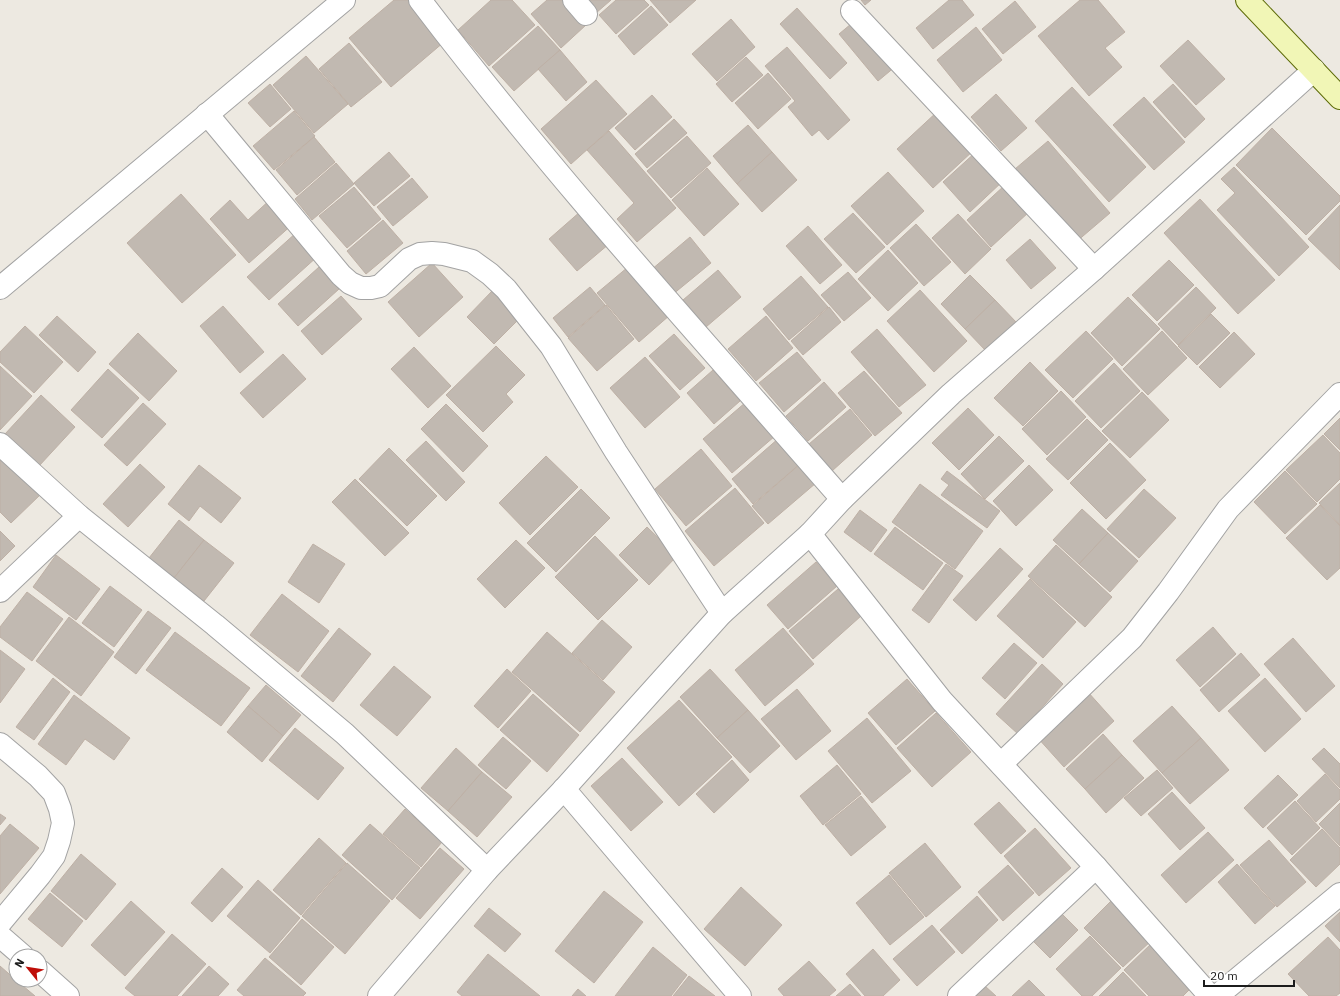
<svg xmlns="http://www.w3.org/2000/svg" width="1340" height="996" font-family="'IBM Plex Sans',sans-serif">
<rect width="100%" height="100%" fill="#ede9e1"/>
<g fill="#c1b9b1" stroke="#beb0a5">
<path d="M394 0H409L444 42 391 87 349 38Z"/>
<path d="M491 0H512L535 25 489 66 458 30Z"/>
<path d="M547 0H564L586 25 561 48 531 14Z"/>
<path d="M585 0H611L596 13Z"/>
<path d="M616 0H644L649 5 616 34 599 15Z"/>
<path d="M650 0H696L670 23Z"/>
<path d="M861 0H871L865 5Z"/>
<path d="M949 0H962L974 15 933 49 916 28Z"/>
<path d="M1080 0H1098L1125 32 1105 48 1122 67 1089 96 1038 36Z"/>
<path d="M1015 1 1036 27 1003 54 982 29Z"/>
<path d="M651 6 668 25 634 55 618 36Z"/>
<path d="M797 8 847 63 830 79 780 24Z"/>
<path d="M731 19 755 47 717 81 692 54Z"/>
<path d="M857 19 896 66 878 81 839 34Z"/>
<path d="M538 26 560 50 514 91 492 67Z"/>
<path d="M976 27 1002 60 963 92 937 60Z"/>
<path d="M1188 40 1225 79 1196 105 1160 66Z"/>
<path d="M349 43 382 82 351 107 319 69Z"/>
<path d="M787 47 850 120 828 140 819 130 812 136 788 107 795 101 765 66Z"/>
<path d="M560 50 587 82 566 101 538 69Z"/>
<path d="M306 56 348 104 314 133 273 85Z"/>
<path d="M746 57 763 75 732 102 716 84Z"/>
<path d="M768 73 791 99 758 129 735 103Z"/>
<path d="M596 80 627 114 571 164 541 129Z"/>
<path d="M270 84 291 109 270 127 248 103Z"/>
<path d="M1173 84 1205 119 1185 138 1153 102Z"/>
<path d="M1072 87 1146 167 1109 202 1035 121Z"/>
<path d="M996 94 1027 128 1001 151 971 117Z"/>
<path d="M652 95 672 117 635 150 615 128Z"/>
<path d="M1144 97 1185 142 1154 170 1113 125Z"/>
<path d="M294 111 315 136 274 170 253 146Z"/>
<path d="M938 111 974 150 933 188 897 149Z"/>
<path d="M674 119 687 133 647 168 635 154Z"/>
<path d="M748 125 772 152 737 184 713 156Z"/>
<path d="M1272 128 1340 196V201L1306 235 1236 165Z"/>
<path d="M609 131 676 208 637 242 617 219 634 203 587 150Z"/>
<path d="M687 136 711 163 671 198 647 171Z"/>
<path d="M314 137 335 162 297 195 276 170Z"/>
<path d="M1048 141 1110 213 1076 242 1015 169Z"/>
<path d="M977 151 1003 181 970 212 943 182Z"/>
<path d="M389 152 410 176 374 206 354 183Z"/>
<path d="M772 152 797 180 762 212 737 184Z"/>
<path d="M336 163 354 184 312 220 295 199Z"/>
<path d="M1234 167 1309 247 1279 276 1217 210 1235 193 1221 179Z"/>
<path d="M707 168 739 204 704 236 672 200Z"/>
<path d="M888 172 924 211 887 245 851 206Z"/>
<path d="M412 178 428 197 393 226 377 207Z"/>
<path d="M1005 185 1029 212 991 247 967 220Z"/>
<path d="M354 187 381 219 347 248 319 216Z"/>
<path d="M181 194 236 255 182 303 127 243Z"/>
<path d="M272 198 294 223 249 263 210 219 230 200 248 220Z"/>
<path d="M1200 199 1275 280 1238 314 1164 233Z"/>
<path d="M1340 205V270L1308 239Z"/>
<path d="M581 211 609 244 577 271 549 239Z"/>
<path d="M853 213 885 247 856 273 824 239Z"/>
<path d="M958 214 991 249 965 274 932 238Z"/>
<path d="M383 220 403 243 366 274 347 251Z"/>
<path d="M916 224 951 262 924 286 890 248Z"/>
<path d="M808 226 842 265 820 284 786 246Z"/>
<path d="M297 232 318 256 269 300 247 277Z"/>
<path d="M690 237 711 263 672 295 651 270Z"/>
<path d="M1030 239 1056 268 1031 289 1006 260Z"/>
<path d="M888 250 918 283 888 311 858 279Z"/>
<path d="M1169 260 1194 285 1157 321 1132 295Z"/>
<path d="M432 263 463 297 419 337 388 302Z"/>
<path d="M319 267 339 289 298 326 278 304Z"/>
<path d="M628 267 670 315 639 342 597 293Z"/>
<path d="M718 270 741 297 706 327 683 300Z"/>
<path d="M848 272 871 298 844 321 821 295Z"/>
<path d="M970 275 995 300 965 329 941 304Z"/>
<path d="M801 276 828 307 789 340 763 309Z"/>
<path d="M590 287 605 305 568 337 553 318Z"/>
<path d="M1196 287 1216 308 1178 345 1158 324Z"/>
<path d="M493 290 520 318 494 344 467 317Z"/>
<path d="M920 290 967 341 934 372 887 321Z"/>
<path d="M341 296 362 319 322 355 301 331Z"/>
<path d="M1128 297 1160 329 1122 366 1091 333Z"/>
<path d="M995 300 1016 322 986 351 965 329Z"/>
<path d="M606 305 634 339 597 371 568 338Z"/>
<path d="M223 306 264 352 240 373 200 326Z"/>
<path d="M829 307 841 322 803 355 791 341Z"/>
<path d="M1211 314 1230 333 1197 365 1178 346Z"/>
<path d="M57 316 96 352 78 372 39 335Z"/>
<path d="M766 316 793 348 756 381 728 349Z"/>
<path d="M25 326 63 362 34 393 0 362V352Z"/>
<path d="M877 329 926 385 899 407 851 352Z"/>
<path d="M1086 331 1113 359 1073 398 1045 370Z"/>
<path d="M1162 331 1187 358 1148 395 1123 369Z"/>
<path d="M1234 332 1255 354 1220 388 1199 367Z"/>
<path d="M138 333 177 371 149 401 109 364Z"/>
<path d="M674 334 705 368 680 390 649 356Z"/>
<path d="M496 346 525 375 506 394 513 402 483 432 446 395Z"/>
<path d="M414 347 451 386 428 408 391 369Z"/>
<path d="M797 352 821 380 784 412 759 383Z"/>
<path d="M283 354 306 379 263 418 240 393Z"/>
<path d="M645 357 680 397 645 428 610 388Z"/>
<path d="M1030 362 1058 391 1023 426 994 398Z"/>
<path d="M1114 363 1140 391 1101 428 1075 401Z"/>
<path d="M0 366 32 396 0 430Z"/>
<path d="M108 369 139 398 102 438 71 410Z"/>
<path d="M713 370 740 401 714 424 687 393Z"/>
<path d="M864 371 902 413 875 436 838 393Z"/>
<path d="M824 382 846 407 808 441 786 416Z"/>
<path d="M1061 391 1086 417 1047 455 1022 429Z"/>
<path d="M1142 392 1169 420 1130 458 1102 431Z"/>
<path d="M41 395 75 427 39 466 5 434Z"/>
<path d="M746 402 775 436 732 473 703 439Z"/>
<path d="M143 403 166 424 127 466 104 445Z"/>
<path d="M446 404 488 446 463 472 421 429Z"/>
<path d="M968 408 994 435 959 470 932 443Z"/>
<path d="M850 409 872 435 832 471 809 444Z"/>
<path d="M1340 418V450L1324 434Z"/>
<path d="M1087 419 1108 440 1068 480 1046 459Z"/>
<path d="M1323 435 1340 453V479L1317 502 1286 470Z"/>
<path d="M999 436 1024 461 985 499 961 474Z"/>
<path d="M779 438 801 463 753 504 732 479Z"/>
<path d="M426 441 465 482 446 501 406 460Z"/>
<path d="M1110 443 1146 480 1106 519 1070 483Z"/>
<path d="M389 448 437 496 407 526 359 479Z"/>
<path d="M701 449 732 486 686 526 655 489Z"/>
<path d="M546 456 578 487 530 535 499 503Z"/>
<path d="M0 458 41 494 11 523 0 512Z"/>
<path d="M140 464 165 487 128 527 103 504Z"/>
<path d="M800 464 816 483 768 524 752 506Z"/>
<path d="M199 465 241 498 221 523 200 506 189 521 168 504Z"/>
<path d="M1029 465 1053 490 1016 526 993 501Z"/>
<path d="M947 471 1000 511 987 528 941 495 949 485 941 479Z"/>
<path d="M1285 471 1317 504 1285 534 1254 502Z"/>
<path d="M355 479 409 533 385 556 332 502Z"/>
<path d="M1340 483V525L1319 503Z"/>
<path d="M920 484 983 531 955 569 892 522Z"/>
<path d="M735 488 764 523 714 566 685 531Z"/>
<path d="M581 489 610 518 556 572 527 543Z"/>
<path d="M1144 489 1176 518 1139 558 1107 529Z"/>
<path d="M1320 505 1340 526V568L1327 580 1286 538Z"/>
<path d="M1082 509 1108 533 1079 564 1053 540Z"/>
<path d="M860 510 887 530 871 552 844 532Z"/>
<path d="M179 520 204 540 174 578 149 558Z"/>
<path d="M647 527 677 556 649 585 619 555Z"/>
<path d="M895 527 943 563 923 590 874 554Z"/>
<path d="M0 531 15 546 0 561Z"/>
<path d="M1108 533 1138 561 1110 592 1079 564Z"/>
<path d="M595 536 638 580 598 620 555 577Z"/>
<path d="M204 540 234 563 204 601 174 578Z"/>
<path d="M516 540 545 568 505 608 477 579Z"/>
<path d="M313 544 345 564 319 603 288 582Z"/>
<path d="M1056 545 1112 597 1085 627 1028 576Z"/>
<path d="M1000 548 1023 569 976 621 953 600Z"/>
<path d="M56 555 100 589 76 620 33 587Z"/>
<path d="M816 562 837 586 788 629 767 605Z"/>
<path d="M946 564 963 576 929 623 912 610Z"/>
<path d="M1030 579 1076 622 1043 658 997 616Z"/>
<path d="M110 586 142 610 114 647 82 623Z"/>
<path d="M838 589 861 616 813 659 789 631Z"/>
<path d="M27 592 63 619 32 661 0 637V627Z"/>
<path d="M282 594 329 631 298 672 250 635Z"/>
<path d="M148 611 171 628 136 674 114 657Z"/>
<path d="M69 617 114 652 81 696 36 661Z"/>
<path d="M602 620 632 647 603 680 572 653Z"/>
<path d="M1213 627 1236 654 1200 687 1176 660Z"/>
<path d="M339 628 371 654 333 702 301 676Z"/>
<path d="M783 628 814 664 765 706 735 670Z"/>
<path d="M175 632 250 688 221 726 146 670Z"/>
<path d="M547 632 615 692 580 732 512 672Z"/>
<path d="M1293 638 1335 686 1306 712 1264 664Z"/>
<path d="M1014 643 1037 663 1005 699 982 678Z"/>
<path d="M0 650 25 669 0 703Z"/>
<path d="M1241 653 1260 675 1219 712 1200 690Z"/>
<path d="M1042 664 1063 684 1018 734 996 714Z"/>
<path d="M394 666 431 697 397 736 360 705Z"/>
<path d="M507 669 531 691 498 728 474 706Z"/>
<path d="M710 669 748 710 717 738 680 697Z"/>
<path d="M53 678 70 692 34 740 16 727Z"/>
<path d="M1265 678 1301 719 1265 752 1228 711Z"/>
<path d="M907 679 935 711 896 745 868 713Z"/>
<path d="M266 685 301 715 283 736 248 706Z"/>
<path d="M797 689 831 731 796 760 761 719Z"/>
<path d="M1087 691 1114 721 1064 767 1037 737Z"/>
<path d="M533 694 579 735 547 772 500 730Z"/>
<path d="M74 695 130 738 114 760 85 739 66 765 38 744Z"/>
<path d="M679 700 732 757 679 806 627 748Z"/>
<path d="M248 706 283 736 262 762 227 732Z"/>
<path d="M1172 706 1201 738 1162 773 1133 741Z"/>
<path d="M748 710 780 746 750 773 717 738Z"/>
<path d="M936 713 971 752 932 787 897 748Z"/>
<path d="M867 718 911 771 872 803 828 751Z"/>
<path d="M295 728 344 768 318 800 269 760Z"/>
<path d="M1103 734 1122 755 1085 789 1066 769Z"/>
<path d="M503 737 531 761 506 789 478 765Z"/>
<path d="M1201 738 1229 770 1190 804 1162 773Z"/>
<path d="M456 748 482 772 448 811 421 788Z"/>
<path d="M1324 748 1340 764V788L1312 759Z"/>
<path d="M1122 755 1144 778 1106 813 1085 789Z"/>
<path d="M622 758 663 802 631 831 591 786Z"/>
<path d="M732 760 749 780 714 813 696 794Z"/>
<path d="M837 765 861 794 823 825 800 796Z"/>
<path d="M1157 770 1173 788 1141 816 1124 798Z"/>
<path d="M482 772 512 797 477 837 448 811Z"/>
<path d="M1325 774 1340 790V799L1316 822 1297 801Z"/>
<path d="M1278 775 1298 795 1263 828 1244 808Z"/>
<path d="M1172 792 1205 828 1180 850 1148 814Z"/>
<path d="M861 796 886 827 851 856 825 825Z"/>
<path d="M1295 801 1320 828 1292 855 1267 828Z"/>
<path d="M999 802 1026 831 1001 854 974 824Z"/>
<path d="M1340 803V846L1319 824Z"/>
<path d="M405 809 442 842 421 867 383 834Z"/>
<path d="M0 814 6 818 0 825Z"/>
<path d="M10 824 39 848 0 894V836Z"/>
<path d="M370 824 420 868 392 900 342 855Z"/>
<path d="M1035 828 1071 868 1039 896 1004 856Z"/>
<path d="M1322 829 1340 848V864L1316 887 1290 860Z"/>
<path d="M1208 832 1234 860 1186 903 1161 875Z"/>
<path d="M319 838 346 863 301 915 273 890Z"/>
<path d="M1269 840 1306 882 1277 907 1240 865Z"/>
<path d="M925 843 961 887 926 917 889 873Z"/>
<path d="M440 848 464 869 420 919 396 898Z"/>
<path d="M81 854 116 884 86 920 51 891Z"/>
<path d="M347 863 390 901 345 954 302 916Z"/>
<path d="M1237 864 1275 906 1255 924 1218 882Z"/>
<path d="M1008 865 1034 893 1003 921 978 892Z"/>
<path d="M222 868 243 887 212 922 191 903Z"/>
<path d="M889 875 924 917 890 945 856 903Z"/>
<path d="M258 880 300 918 270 953 227 916Z"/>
<path d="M741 887 782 925 745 966 704 929Z"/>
<path d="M604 891 643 922 594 983 555 951Z"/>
<path d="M50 893 83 921 62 947 28 919Z"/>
<path d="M977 896 998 920 962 954 940 930Z"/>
<path d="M1112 900 1152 940 1123 967 1084 928Z"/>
<path d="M131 901 165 932 125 976 91 945Z"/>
<path d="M489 908 521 934 505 952 474 926Z"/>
<path d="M1058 910 1078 930 1050 958 1030 938Z"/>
<path d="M1340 912V942L1325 926Z"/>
<path d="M302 919 334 947 301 985 269 957Z"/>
<path d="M932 925 955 952 917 986 893 959Z"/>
<path d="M172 934 206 964 177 996H135L125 988Z"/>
<path d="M1090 936 1121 968 1092 996H1082L1056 969Z"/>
<path d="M1328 937 1340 950V993L1336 996H1309L1288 974Z"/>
<path d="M1153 942 1195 984 1183 996H1149L1124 970Z"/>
<path d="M653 947 687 975 671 996H615Z"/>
<path d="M873 949 900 980 883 996H865L846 974Z"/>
<path d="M488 954 540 996H462L457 992Z"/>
<path d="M265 958 306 993 303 996H244L237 990Z"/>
<path d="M809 961 836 990 829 996H784L778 989Z"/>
<path d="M0 966 16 980 35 996H0Z"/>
<path d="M209 966 229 984 218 996H182Z"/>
<path d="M1123 972 1146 996H1099Z"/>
<path d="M689 976 715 996H673Z"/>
<path d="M1029 980 1045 996H1012Z"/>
<path d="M850 984 861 996H836Z"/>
<path d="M985 986 996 996H975Z"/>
<path d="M578 989 586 996H572Z"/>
</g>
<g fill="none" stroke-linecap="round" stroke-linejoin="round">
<defs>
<g id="minor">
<path d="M420 0C552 174 699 335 842 499"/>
<path d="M574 0 586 14"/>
<path d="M852 11 1094 269"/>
<path d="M207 114 341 275 350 283 361 288H371L380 286 409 259 420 254 432 253 444 254 472 261 490 274 506 289 551 346 616 452 722 613"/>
<path d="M0 288 344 0"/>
<path d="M0 444 79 516 215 625 345 734 487 870"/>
<path d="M810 534 942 701 1096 867 1210 996"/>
<path d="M0 591 79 516"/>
<path d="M0 744 38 776 54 793 60 809 63 823 59 841 54 856 40 875 0 923"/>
<path d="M1001 764 1132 638 1168 592 1228 509 1340 394"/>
<path d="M564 789 740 996"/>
<path d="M0 936 23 956"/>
<path d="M40 971 68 996"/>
<path d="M379 996 487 870 564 789 722 613 810 534 842 499 951 394 1094 269 1314 70"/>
<path d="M959 996 1096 867"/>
<path d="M1217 996 1340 894"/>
</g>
<path id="secondary" d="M1247 0 1340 98"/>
</defs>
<use href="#minor" stroke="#a3a3a3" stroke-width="24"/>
<use href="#secondary" stroke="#5e6c09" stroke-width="24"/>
<use href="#minor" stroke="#fff" stroke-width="22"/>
<use href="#secondary" stroke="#f1f6b6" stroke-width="22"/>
</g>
<g transform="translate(28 968) rotate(300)"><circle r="19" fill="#ffffff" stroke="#a4a4a4"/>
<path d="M0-3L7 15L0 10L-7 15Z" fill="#bf0e08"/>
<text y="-6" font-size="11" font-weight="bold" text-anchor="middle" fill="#1c1c1c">N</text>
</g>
<path d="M1204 980v6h90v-6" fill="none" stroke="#1c1c1c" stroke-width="2"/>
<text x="1210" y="980" font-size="12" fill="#1c1c1c" stroke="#ffffff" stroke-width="3" paint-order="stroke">20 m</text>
</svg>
